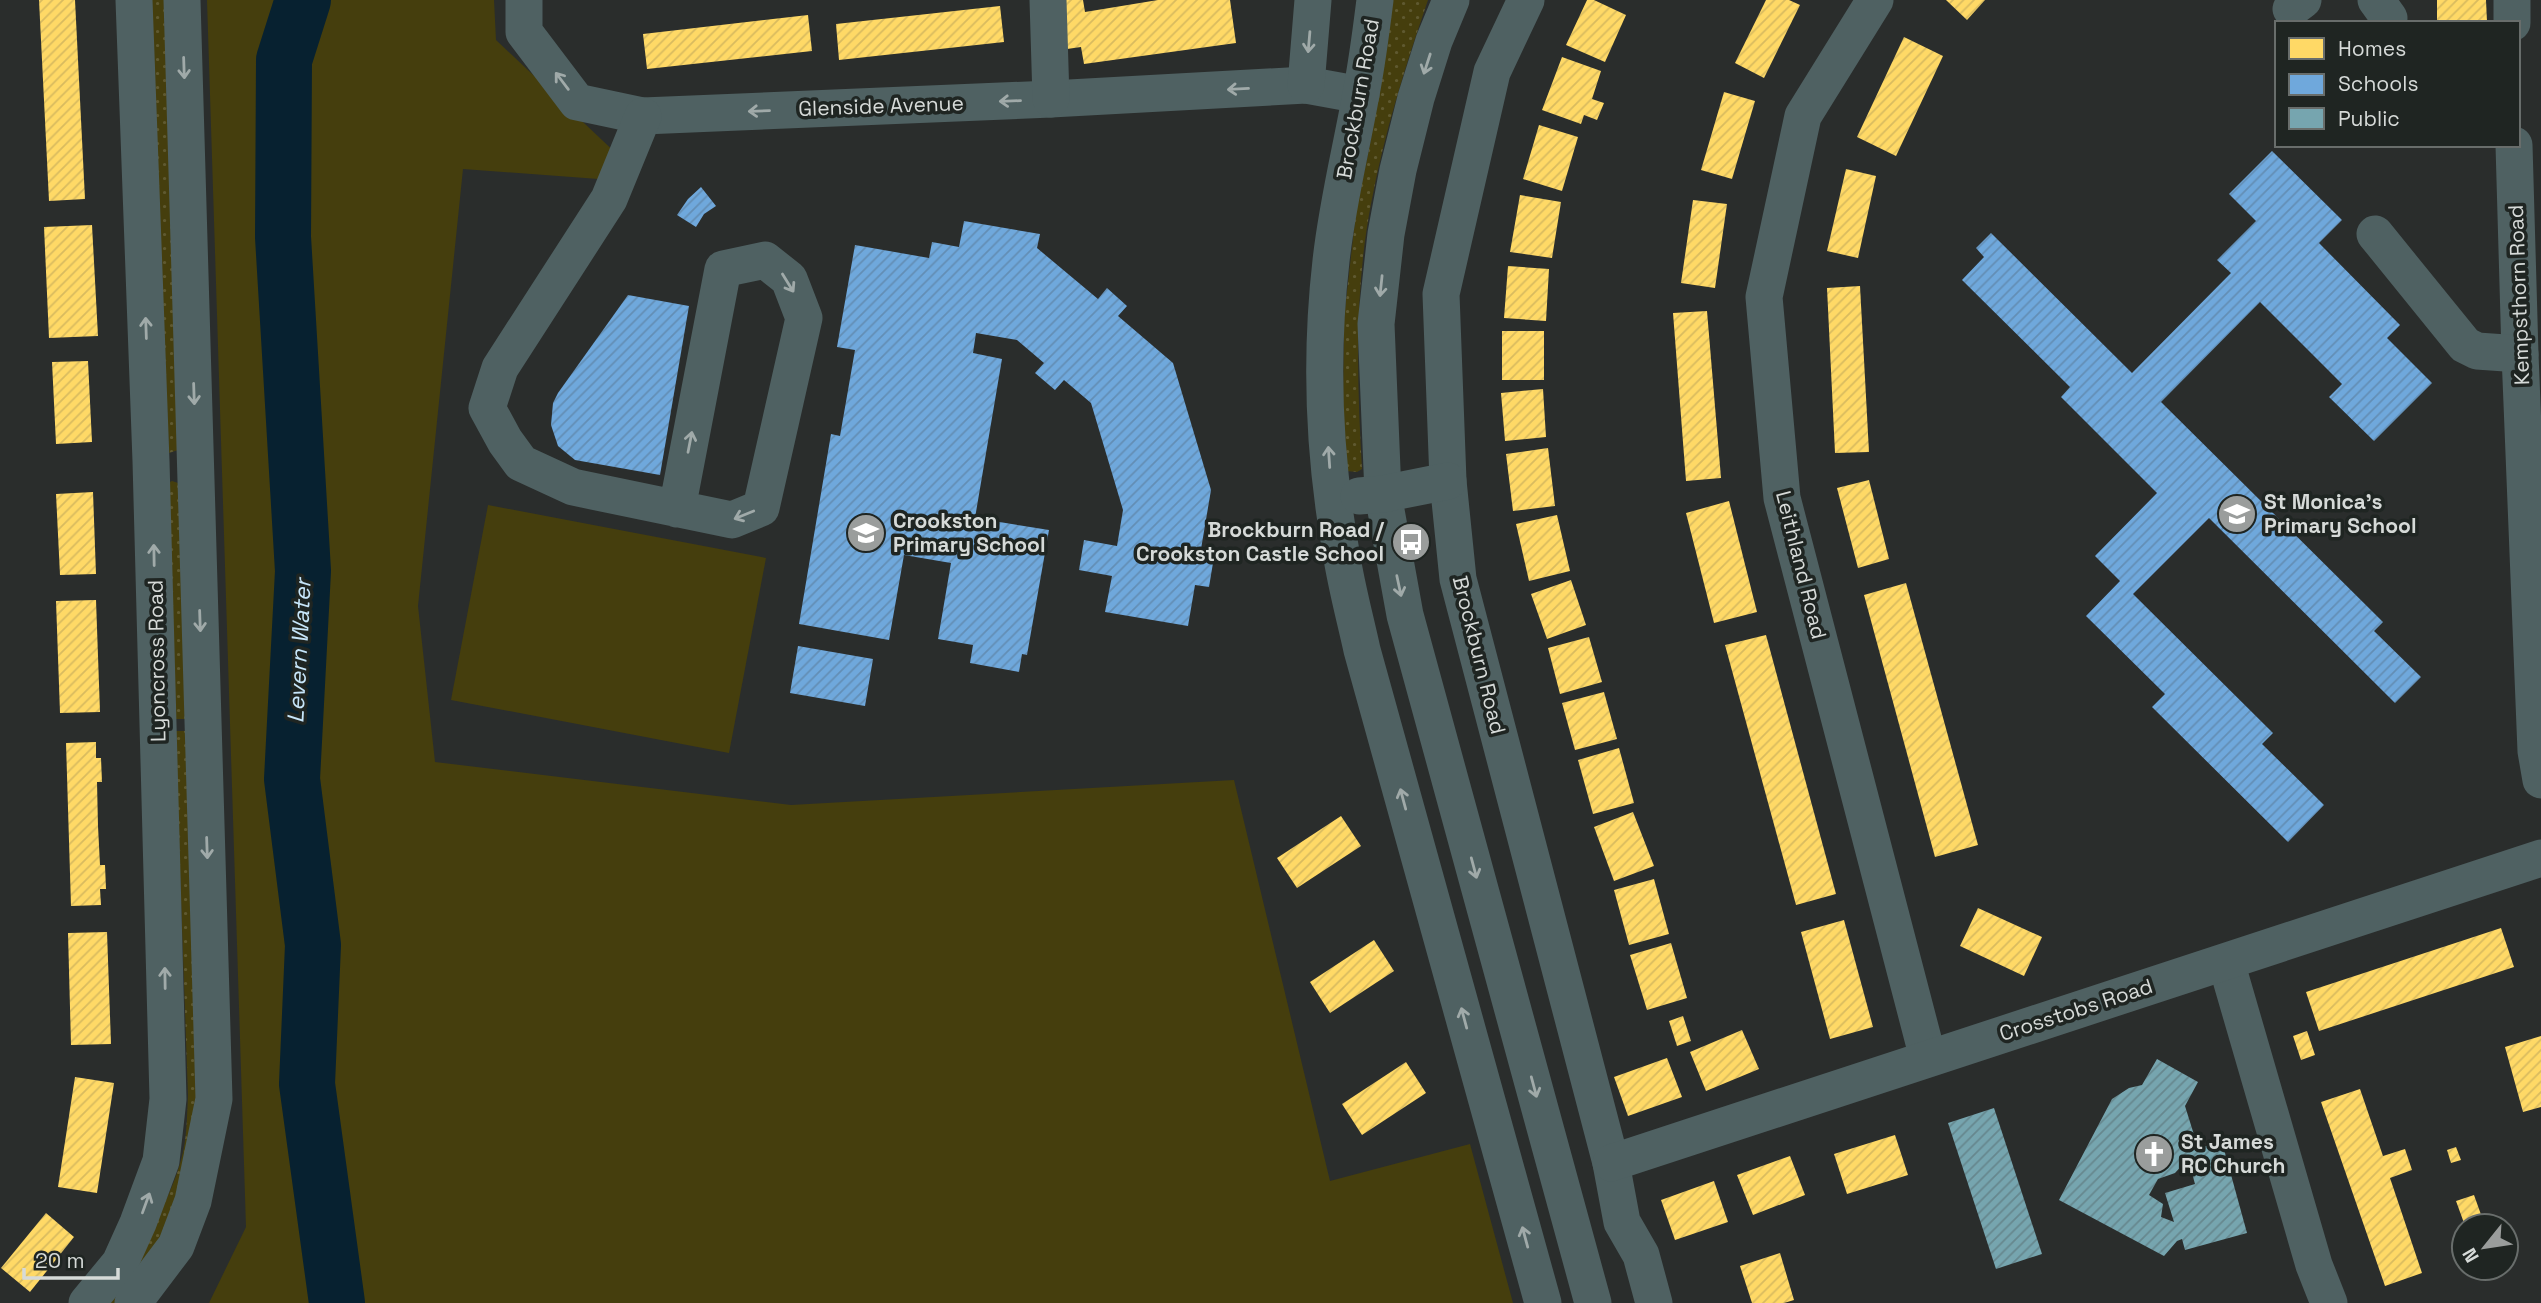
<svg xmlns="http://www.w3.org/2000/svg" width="2541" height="1303" font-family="'Space Grotesk',sans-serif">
<defs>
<pattern id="grass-dots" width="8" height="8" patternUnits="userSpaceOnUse" patternTransform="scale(1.75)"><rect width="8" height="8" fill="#453e0d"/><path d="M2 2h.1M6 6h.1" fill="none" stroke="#5f5930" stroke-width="1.8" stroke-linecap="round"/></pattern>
<pattern id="homes-hatch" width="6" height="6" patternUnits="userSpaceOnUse" patternTransform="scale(1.75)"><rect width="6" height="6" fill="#ffd966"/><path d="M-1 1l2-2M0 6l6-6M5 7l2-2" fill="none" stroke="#d9bb5f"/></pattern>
<pattern id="schools-hatch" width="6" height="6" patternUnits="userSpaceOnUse" patternTransform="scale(1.75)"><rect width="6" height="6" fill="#6fa8dc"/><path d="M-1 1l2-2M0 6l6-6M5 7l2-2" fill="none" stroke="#638eb5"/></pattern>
<pattern id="public-hatch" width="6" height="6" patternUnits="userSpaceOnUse" patternTransform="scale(1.75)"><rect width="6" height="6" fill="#76a5af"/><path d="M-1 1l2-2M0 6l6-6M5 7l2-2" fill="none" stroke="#66878e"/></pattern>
</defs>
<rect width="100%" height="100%" fill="#2a2d2c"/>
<g fill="url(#grass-dots)">
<path d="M150 0H164L178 450 169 453Z"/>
<path d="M1391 0H1428C1405 67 1384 134 1371 204 1354 292 1357 381 1362 469L1357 472 1346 471 1343 407 1344 318 1356 212 1371 139Z"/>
<path d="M172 481 178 483 188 719H176L168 483Z"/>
<path d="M175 731H188L201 1096 169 1226 122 1303H104C131 1260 168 1209 181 1160 187 1140 187 1116 188 1095Z"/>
</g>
<g fill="#453e0d">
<path d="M207 0H494L496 40 620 157 612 180 463 169 418 606 435 762 791 805 1234 780 1330 1181 1470 1144 1513 1303H209L246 1227Z"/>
<path d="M488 505 766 558 729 753 451 700Z"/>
</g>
<g fill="url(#homes-hatch)">
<path d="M39 0H75L85 199 49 201Z"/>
<path d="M1061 0H1083L1085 12 1158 0H1230L1236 43 1084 64 1081 47 1067 49Z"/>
<path d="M1587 0H1594L1626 15 1605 62 1566 45Z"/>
<path d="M1766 0H1789L1800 5 1764 78 1735 63Z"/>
<path d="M1946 0H1985L1967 20Z"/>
<path d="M2437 0H2486L2487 22H2437Z"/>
<path d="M1000 6 1004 42 839 60 836 24Z"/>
<path d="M808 15 812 51 647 69 643 34Z"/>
<path d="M1904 37 1943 56 1896 156 1857 137Z"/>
<path d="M1562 57 1601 71 1592 99 1604 103 1597 120 1584 115 1581 124 1542 110Z"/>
<path d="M1724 92 1755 101 1732 179 1701 170Z"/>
<path d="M1539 125 1578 137 1562 191 1523 179Z"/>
<path d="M1846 169 1876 176 1858 258 1827 251Z"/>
<path d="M1520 195 1561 202 1552 258 1510 252Z"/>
<path d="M1693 200 1727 204 1715 288 1681 283Z"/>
<path d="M92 225 98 336 49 338 44 227Z"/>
<path d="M1508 266 1549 269 1546 321 1504 318Z"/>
<path d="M1860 286 1869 452 1835 453 1827 288Z"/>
<path d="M1707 311 1721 478 1686 481 1673 313Z"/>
<rect x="1502" y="331" width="42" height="49"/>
<path d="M88 361 92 442 56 444 52 362Z"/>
<path d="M1543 389 1546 437 1505 441 1501 393Z"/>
<path d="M1548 448 1555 506 1513 511 1506 454Z"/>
<path d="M1869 480 1889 559 1858 568 1837 488Z"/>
<path d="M93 492 96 574 60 575 56 494Z"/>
<path d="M1729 501 1757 612 1714 623 1686 513Z"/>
<path d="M1557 515 1570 571 1529 581 1516 524Z"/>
<path d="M1571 580 1586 625 1547 639 1531 594Z"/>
<path d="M1906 583 1978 845 1935 857 1864 595Z"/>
<path d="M96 600 100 712 60 713 56 601Z"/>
<path d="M1766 635 1836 894 1796 905 1725 645Z"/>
<path d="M1589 637 1602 682 1560 694 1548 648Z"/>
<path d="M1604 692 1617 739 1575 750 1562 703Z"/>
<path d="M96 742V758H101L102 782H97L98 826 100 865H105L106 889H100L101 905 71 906 66 743Z"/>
<path d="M1619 748 1634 803 1593 814 1578 760Z"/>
<path d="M1633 812 1654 866 1614 881 1594 827Z"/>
<path d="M1341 816 1361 846 1297 888 1277 858Z"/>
<path d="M1654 879 1669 934 1629 945 1614 890Z"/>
<path d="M1978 908 2042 937 2024 976 1960 946Z"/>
<path d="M1844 920 1873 1027 1830 1039 1801 932Z"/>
<path d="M2501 928 2514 967 2319 1031 2306 992Z"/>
<path d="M107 932 111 1044 71 1045 68 933Z"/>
<path d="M1374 940 1394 971 1330 1013 1310 982Z"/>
<path d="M1671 943 1687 998 1647 1010 1630 955Z"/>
<path d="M1683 1016 1691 1041 1677 1046 1669 1021Z"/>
<path d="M1742 1030 1759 1069 1706 1091 1690 1052Z"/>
<path d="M2307 1031 2315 1055 2301 1060 2293 1036Z"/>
<path d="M2541 1036V1107L2523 1112 2505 1047Z"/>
<path d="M1667 1058 1682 1097 1628 1116 1614 1077Z"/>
<path d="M1406 1062 1426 1093 1362 1135 1342 1104Z"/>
<path d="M75 1077 114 1083 97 1193 58 1187Z"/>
<path d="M2360 1089 2383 1156 2405 1149 2412 1170 2390 1178 2422 1273 2385 1286 2321 1102Z"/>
<path d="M1895 1135 1908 1175 1847 1194 1834 1154Z"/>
<path d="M2456 1147 2461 1160 2451 1163 2447 1150Z"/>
<path d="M1790 1156 1805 1195 1753 1215 1737 1175Z"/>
<path d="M1714 1181 1728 1222 1675 1240 1661 1200Z"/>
<path d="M2474 1195 2484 1223 2472 1226 2470 1220 2464 1223 2456 1201Z"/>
<path d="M46 1213 74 1237 30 1292 1 1268Z"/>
<path d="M1780 1253 1794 1300 1784 1303H1752L1740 1266Z"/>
</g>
<g fill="url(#schools-hatch)">
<path d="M2272 151 2342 220 2319 243 2400 325 2387 338 2432 383 2374 441 2329 397 2342 384 2260 302 2161 402 2383 622 2374 631 2421 677 2395 703 2209 518 2133 594 2273 733 2262 744 2324 805 2288 842 2152 707 2165 694 2086 616 2120 581 2095 556 2157 493 2061 397 2070 387 1962 280 1984 257 1976 248 1991 233 2132 373 2231 273 2217 260 2256 221 2229 194Z"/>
<path d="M701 187 716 206 704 214 696 227 677 215 688 199Z"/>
<path d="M964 221 1040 234 1037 248 1098 299 1107 288 1127 306 1118 316 1173 363 1211 490 1199 561 1213 563 1209 587 1195 585 1188 626 1105 612 1112 576 1079 570 1084 540 1117 546 1123 510 1091 403 1064 380 1055 390 1035 373 1044 363 1017 340 976 333 973 353 1002 359 975 518 1049 530 1027 655 1022 654 1019 672 970 663 973 645 938 639 951 563 904 555 889 640 799 624 831 434 840 436 855 350 837 347 855 245 929 258 932 242 959 247Z"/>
<path d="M628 295 689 306 660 475 575 460 558 446 551 425 553 403 558 393Z"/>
<path d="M798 646 873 659 865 706 790 693Z"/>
</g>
<g fill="url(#public-hatch)" fill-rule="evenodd">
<path d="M2157 1059 2198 1082 2185 1106 2195 1138 2194 1149 2222 1142 2247 1233 2185 1250 2182 1239 2177 1241 2164 1256 2059 1200 2112 1099 2129 1088 2142 1085ZM2188 1159 2195 1184 2165 1193 2174 1222 2161 1217 2163 1204 2149 1195 2158 1179 2175 1173Z"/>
<path d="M1994 1108 2042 1254 1996 1269 1948 1123Z"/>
</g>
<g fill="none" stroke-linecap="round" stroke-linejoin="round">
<path stroke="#072130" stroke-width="56" d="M303 0 284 60 283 237 303 571 292 779 313 945 307 1084 337 1303"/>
<g stroke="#4f6162" stroke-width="37">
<path d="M524 0V32L577 102 643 116 1051 99 1306 85 1361 95"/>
<path d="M1048 0 1051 99"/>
<path d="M1375 0C1371 32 1367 63 1361 94 1351 150 1337 205 1331 261 1320 357 1324 457 1341 552 1346 585 1355 618 1362 650L1543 1303"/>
<path d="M1451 0 1434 41 1416 98 1398 170 1386 234 1376 324 1383 494 1405 615 1593 1303"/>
<path d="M1526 0 1492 72 1441 294 1448 481 1458 579 1611 1163 1622 1222 1641 1255 1654 1303"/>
<path d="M1875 0 1803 116 1764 297 1782 498 1928 1058"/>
<path d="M2376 0 2389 18"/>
<path d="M2512 0V23"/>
<path d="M2291 9 2303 0"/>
<path d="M1306 85 1313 0"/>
<path d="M643 116 609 199 500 368 487 408 505 441 521 463 573 487 732 520 761 508 804 318 789 279 765 260 723 269 677 509"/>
<path d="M2514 145 2520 354 2536 751 2541 780"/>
<path d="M2375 234 2465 345 2477 351 2520 354"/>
<path d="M1359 496 1383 494 1448 481"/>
<path d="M2226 962 2314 1265 2329 1303"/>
<path d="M1611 1163 2541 858"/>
<path d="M87 1303 120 1263 138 1223 161 1161 168 1099 151 461 134 0"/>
<path d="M133 1303 176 1246 193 1201 214 1099 182 0"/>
</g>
</g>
<defs><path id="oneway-shaft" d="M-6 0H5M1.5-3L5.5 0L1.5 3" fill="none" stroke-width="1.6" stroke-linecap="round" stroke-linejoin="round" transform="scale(1.75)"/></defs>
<g stroke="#a0aaa9">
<use href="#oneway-shaft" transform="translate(1309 42) rotate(95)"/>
<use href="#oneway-shaft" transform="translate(1427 64) rotate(108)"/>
<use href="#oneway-shaft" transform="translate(184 68) rotate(88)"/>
<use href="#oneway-shaft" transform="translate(562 81) rotate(-127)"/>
<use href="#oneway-shaft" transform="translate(1238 89) rotate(177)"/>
<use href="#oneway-shaft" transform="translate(1010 101) rotate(178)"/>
<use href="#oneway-shaft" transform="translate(759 111) rotate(178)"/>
<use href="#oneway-shaft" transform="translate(788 283) rotate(58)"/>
<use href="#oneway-shaft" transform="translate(1381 286) rotate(96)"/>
<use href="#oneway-shaft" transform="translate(146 328) rotate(-92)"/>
<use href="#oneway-shaft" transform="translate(194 394) rotate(88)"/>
<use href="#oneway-shaft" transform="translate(690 442) rotate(-79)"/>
<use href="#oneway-shaft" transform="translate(1329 457) rotate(-94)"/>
<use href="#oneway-shaft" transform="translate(744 515) rotate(158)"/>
<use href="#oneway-shaft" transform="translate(154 555) rotate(-91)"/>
<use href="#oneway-shaft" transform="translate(1399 586) rotate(78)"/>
<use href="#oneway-shaft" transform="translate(200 621) rotate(88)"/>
<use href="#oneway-shaft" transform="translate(1403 799) rotate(-105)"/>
<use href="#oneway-shaft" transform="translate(207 848) rotate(88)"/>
<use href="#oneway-shaft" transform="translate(1474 868) rotate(75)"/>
<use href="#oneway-shaft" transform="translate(165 978) rotate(-91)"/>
<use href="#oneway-shaft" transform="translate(1464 1018) rotate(-105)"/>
<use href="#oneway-shaft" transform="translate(1534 1087) rotate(75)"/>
<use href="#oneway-shaft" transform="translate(146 1203) rotate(-70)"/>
<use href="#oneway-shaft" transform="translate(1525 1237) rotate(-105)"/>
</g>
<defs>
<symbol id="school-disc" viewBox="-11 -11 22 22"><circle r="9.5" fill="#9a9d9c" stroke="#1f2522"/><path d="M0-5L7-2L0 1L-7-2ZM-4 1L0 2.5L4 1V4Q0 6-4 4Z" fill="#fff"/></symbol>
<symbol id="bus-disc" viewBox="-11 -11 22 22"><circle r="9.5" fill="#9a9d9c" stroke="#1f2522"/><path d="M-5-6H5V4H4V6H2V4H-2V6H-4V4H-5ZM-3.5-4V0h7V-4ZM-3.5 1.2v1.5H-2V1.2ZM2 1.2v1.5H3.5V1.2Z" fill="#fff"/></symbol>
<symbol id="church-disc" viewBox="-11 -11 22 22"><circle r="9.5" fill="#9a9d9c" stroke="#1f2522"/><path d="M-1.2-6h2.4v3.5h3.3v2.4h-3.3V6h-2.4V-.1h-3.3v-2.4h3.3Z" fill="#fff"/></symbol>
</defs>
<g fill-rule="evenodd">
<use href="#school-disc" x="2215" y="492" width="44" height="44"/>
<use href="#school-disc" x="844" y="511" width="44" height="44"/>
<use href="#bus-disc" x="1389" y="520" width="44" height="44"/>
<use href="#church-disc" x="2132" y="1132" width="44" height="44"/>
</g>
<g text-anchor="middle" stroke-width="7" stroke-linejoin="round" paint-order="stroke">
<g font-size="21" fill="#d6dad8" stroke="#1f2522">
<text transform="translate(1358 99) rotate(-80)" y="7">Brockburn Road</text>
<text transform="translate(881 106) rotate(-2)" y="7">Glenside Avenue</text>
<text transform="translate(2519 295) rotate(-92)" y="7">Kempsthorn Road</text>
<text transform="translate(1801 565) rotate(76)" y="7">Leithland Road</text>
<text transform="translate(1479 655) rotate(76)" y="7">Brockburn Road</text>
<text transform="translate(157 661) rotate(-91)" y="7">Lyoncross Road</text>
<text transform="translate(2076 1010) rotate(-18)" y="7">Crosstobs Road</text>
</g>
<g font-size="21" font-weight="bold" fill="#d6dad8" stroke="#1f2522" text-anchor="start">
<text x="2264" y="509">St Monica's<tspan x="2264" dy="24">Primary School</tspan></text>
<text x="893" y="528">Crookston<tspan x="893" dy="24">Primary School</tspan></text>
<text x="1384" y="537" text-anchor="end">Brockburn Road /<tspan x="1384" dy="24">Crookston Castle School</tspan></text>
<text x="2181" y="1149">St James<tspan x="2181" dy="24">RC Church</tspan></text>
</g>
<g font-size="23" font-style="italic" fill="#c7e6fa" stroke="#1f2522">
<text transform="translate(299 651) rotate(-87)" y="8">Levern Water</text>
</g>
</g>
<rect x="2275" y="21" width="245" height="126" fill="#1f2522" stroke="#686d6b" stroke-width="2"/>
<rect x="2289" y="38" width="35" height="21" fill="#ffd966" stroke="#686d6b" stroke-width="2"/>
<text x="2338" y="56" font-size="21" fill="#d6dad8">Homes</text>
<rect x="2289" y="74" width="35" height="21" fill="#6fa8dc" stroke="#686d6b" stroke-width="2"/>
<text x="2338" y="91" font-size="21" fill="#d6dad8">Schools</text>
<rect x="2289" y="108" width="35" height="21" fill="#76a5af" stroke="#686d6b" stroke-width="2"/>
<text x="2338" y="126" font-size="21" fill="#d6dad8">Public</text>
<g transform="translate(2485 1247) rotate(240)"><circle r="33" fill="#1f2522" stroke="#686d6b" stroke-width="2"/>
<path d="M0-5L12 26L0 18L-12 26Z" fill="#9a9d9c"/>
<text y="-10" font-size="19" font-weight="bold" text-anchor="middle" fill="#d6dad8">N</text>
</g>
<path d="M24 1268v10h94v-10" fill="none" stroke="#d6dad8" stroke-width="3.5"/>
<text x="35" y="1268" font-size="21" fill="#d6dad8" stroke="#1f2522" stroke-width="5" paint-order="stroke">20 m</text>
</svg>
